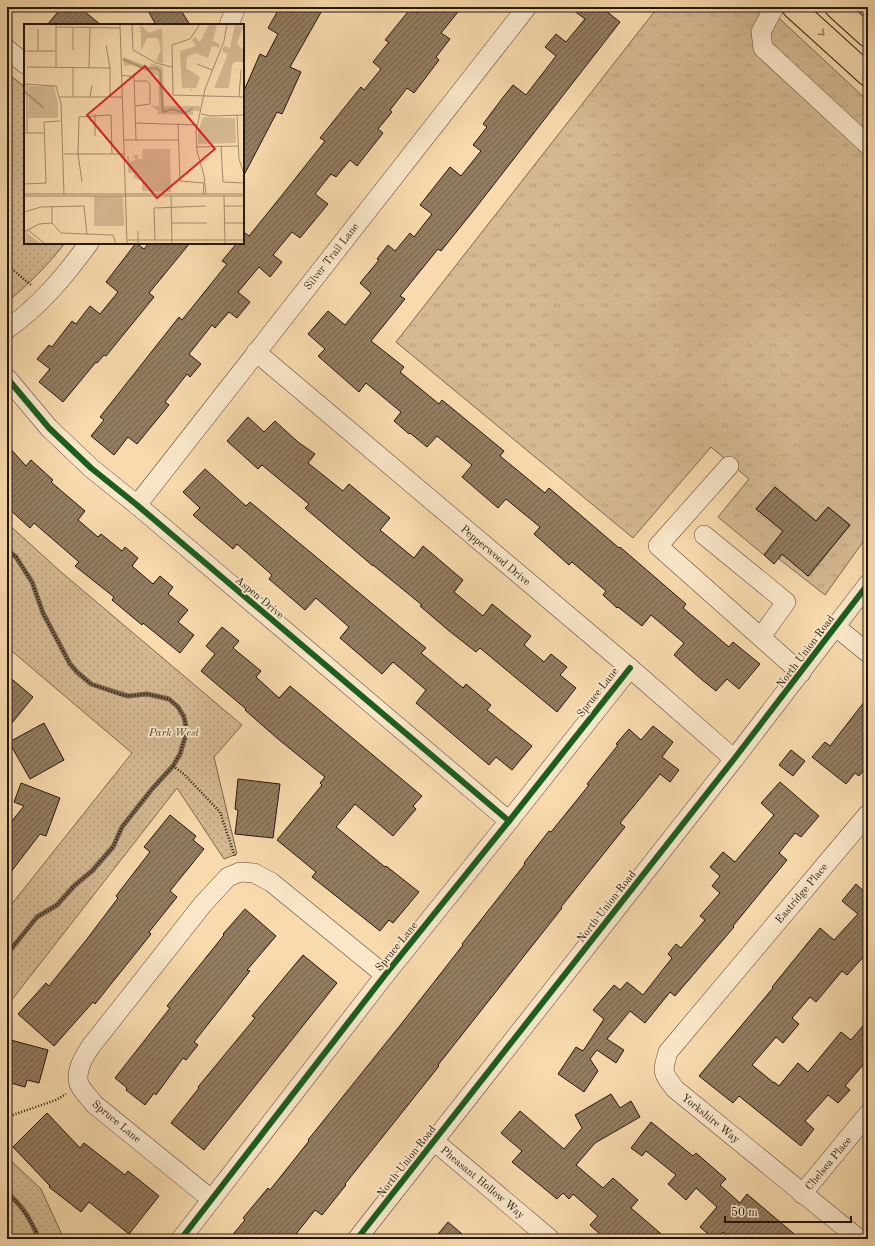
<svg xmlns="http://www.w3.org/2000/svg" width="875" height="1246" font-family="'Old Standard TT',serif">
<defs>
<pattern id="grass-tufts" width="24" height="20" patternUnits="userSpaceOnUse"><rect width="24" height="20" fill="#d4b992"/><path d="M3 7l-1-3M5 7V3M7 7l1-3M15 17l-1-3M17 17v-4M19 17l1-3" fill="none" stroke="#b69e7d"/></pattern>
<pattern id="park-dots" width="8" height="8" patternUnits="userSpaceOnUse"><rect width="8" height="8" fill="#d4b992"/><path d="M2 2h.1M6 6h.1" fill="none" stroke="#b69e7d" stroke-width="1.8" stroke-linecap="round"/></pattern>
<pattern id="building-hatch" width="6" height="6" patternUnits="userSpaceOnUse"><rect width="6" height="6" fill="#927c61"/><path d="M-1 1l2-2M0 6l6-6M5 7l2-2" fill="none" stroke="#77654e"/></pattern>
</defs>
<rect width="100%" height="100%" fill="#f8daad"/>
<filter id="stains"><feTurbulence type="fractalNoise" baseFrequency=".005" numOctaves="4"/><feColorMatrix values="0 0 0 0 .2 0 0 0 0 .09 0 0 0 0 .02 0 0 0 .5 -.17"/></filter>
<radialGradient id="worn" r=".72"><stop offset=".6" stop-color="#630" stop-opacity="0"/><stop offset="1" stop-color="#630" stop-opacity=".3"/></radialGradient>
<path fill="url(#grass-tufts)" stroke="#7c6850" d="M658 7H767L868 101V535L825 595 779 559 782 554 809 576 850 525 828 507 816 521 775 487 756 509 783 531 764 555 718 517 749 479 711 447 633 538 396 342Z"/>
<g fill="url(#park-dots)" stroke="#7c6850">
<path d="M7 73 25 87V243H65C48 265 28 285 7 302Z"/>
<path d="M7 523 61 572 242 725 214 757 237 854 224 859 177 788 7 1006V910L132 753 7 647Z"/>
<path d="M7 1157 41 1189 64 1239H7Z"/>
</g>
<g fill="none" stroke-linecap="round" stroke-linejoin="round">
<g stroke="#78644d" stroke-width="5">
<path d="M7 550 16 557 32 582 43 613 70 664 77 672 91 684 106 689 128 696 147 694 169 699 178 707 184 717 187 731 180 754 173 766 152 789 122 827 113 847 92 871 74 886 57 905 37 917 7 954"/>
<path d="M7 1193C24 1207 30 1219 39 1239"/>
</g>
</g>
<g fill="url(#building-hatch)" stroke="#23170e">
<path d="M62 7H79L101 25H47Z"/>
<path d="M146 7H179L190 25H156Z"/>
<path d="M280 7H324L290 67 301 72 282 114 277 112 243 177V93L260 54 266 57 278 34 268 28Z"/>
<path d="M422 7H462L441 33 450 39 436 57 439 60 414 93 407 88 390 110 392 112 378 129 383 133 357 166 350 160 336 177 331 174 315 194 328 204 300 238 292 232 273 255 282 262 270 277 259 267 238 292 250 302 237 318 229 312 215 328 212 325 189 354 201 364 190 377 187 374 165 402 169 405 137 444 128 437 114 455 91 436 104 420 100 417 179 317 182 320 227 264 222 261 237 243H243V235L245 233 249 236 283 194 325 141 320 138 361 87 364 90 381 69 373 62 389 42 385 40 411 8 417 13Z"/>
<path d="M569 7H601L620 22 474 210 441 251 438 249 400 296 405 299 371 341 404 367 400 372 439 404 442 400 504 451 500 456 545 493 549 488 619 548 620 547 686 604 683 608 729 647 733 642 760 664 739 689 727 679 716 691 701 679 674 655 684 643 651 615 642 626 618 607 617 608 603 595 606 591 572 562 569 565 534 534 540 527 506 499 498 508 462 477 472 465 437 436 427 447 410 433 409 434 394 421 401 412 366 383 359 392 318 356 325 349 308 334 328 311 345 325 371 293 360 283 379 260 377 259 388 245 395 251 410 233 414 237 432 214 420 205 450 167 461 176 481 151 473 145 487 127 483 124 501 100 513 85 526 95 556 56 545 47 556 34 566 42 585 19Z"/>
<path d="M136 243 144 249 149 243H190L149 293 154 297 106 356 104 355 97 363 96 362 63 402 39 382 50 369 37 359 49 345 52 347 72 321 76 324 90 306 100 314 118 292 106 282Z"/>
<path d="M248 417 264 432 275 421 298 442 315 454 308 463 343 491 349 484 390 518 380 530 414 558 423 546 463 580 454 592 483 616 492 604 531 636 524 645 544 662 551 654 567 667 560 675 576 688 557 712 480 648 476 652 448 630 420 606 422 605 373 565V566L305 508 309 504 262 465 258 469 227 441Z"/>
<path d="M7 445 26 466 31 460 53 480 51 482 85 511 78 520 98 537 101 534 122 551 125 547 138 558 132 566 153 584 160 576 173 587 168 594 188 610 178 622 194 635 180 653 143 623 142 625 112 600 114 597 75 566 79 562 34 523 30 528 7 507Z"/>
<path d="M205 469 246 506 250 502 399 626 426 648 421 653 463 688 466 684 491 705 487 710 532 746 512 770 496 757 489 765 416 703 426 690 393 662 382 674 340 638 349 627 316 598 305 610 269 579 272 575 237 544 233 549 193 515 200 508 183 492Z"/>
<path d="M775 487 816 521 828 507 850 525 808 576 782 554 774 564 764 555 783 531 756 509Z"/>
<path d="M222 627 239 641 233 648 261 671 256 677 279 698 290 686 422 796 413 806 416 809 393 836 355 804 336 827 385 867 386 866 419 892 393 923 389 920 380 931 312 877 316 872 277 840 322 785 320 783 325 777 278 739 245 710 246 709 201 671 215 654 206 646Z"/>
<path d="M7 675 33 697 7 729Z"/>
<path d="M868 697V765L859 776 855 773 846 784 812 757 825 742 830 746Z"/>
<path d="M44 723 64 760 30 779 9 742Z"/>
<path d="M653 726 673 742 662 757 679 770 670 782 660 774 620 823 625 827 561 907 562 908 438 1065 439 1066 345 1184 346 1185 322 1215 315 1210 292 1239H229L245 1220 243 1218 268 1188 270 1190 309 1141 308 1140 402 1023 463 945 462 944 525 864 524 863 538 845 549 831 551 832 589 785 587 784 618 745 616 744 629 729 641 740Z"/>
<path d="M791 750 805 761 793 776 779 765Z"/>
<path d="M238 779 280 784 273 838 235 834 238 810 235 809Z"/>
<path d="M780 782 819 816 801 837 795 833 779 853 787 860 733 926 734 927 675 996 670 992 645 1023 630 1011 607 1039 624 1050 616 1063 597 1050 590 1059 598 1071 584 1092 558 1074 576 1047 583 1051 604 1019 593 1010 614 985 620 990 627 982 643 995 672 958 668 954 676 944 681 948 705 920 700 916 720 893 712 886 720 876 710 867 723 852 735 862 774 815 761 803Z"/>
<path d="M21 783 60 798 46 836 40 834 7 877V827L24 806 14 802Z"/>
<path d="M170 815 196 836 193 840 204 849 170 891 177 897 149 932 151 934 95 1004 93 1002 54 1046 18 1014 46 983 49 986 87 939 118 898 116 896 150 852 144 847Z"/>
<path d="M856 884 868 895V952L847 975 842 971 816 1002 810 997 792 1018 799 1024 783 1043 776 1037 752 1065 774 1083V1082L779 1086 798 1063 808 1072 841 1032 851 1040 868 1020V1059L845 1086 850 1090 838 1103 828 1095 805 1121 814 1129 801 1146 739 1096 733 1103 699 1076 773 988 772 987 820 928 834 940 858 914 842 901Z"/>
<path d="M245 909 276 936 247 970 250 971 194 1042 198 1045 186 1060 183 1058 156 1095 154 1093 145 1105 126 1090 127 1088 115 1078 170 1008 167 1006 224 935 223 934Z"/>
<path d="M303 955 337 983 204 1150 171 1123 199 1088 198 1087 255 1018 252 1016Z"/>
<path d="M7 1039 48 1050 39 1083 27 1080 25 1087 7 1082Z"/>
<path d="M611 1094 620 1108 631 1101 640 1117 595 1143 576 1165 603 1188 613 1178 638 1200 631 1208 667 1239H605L590 1225 598 1216 573 1194 569 1199 563 1193 557 1199 512 1162 522 1151 501 1133 520 1111 564 1149 582 1128 575 1115Z"/>
<path d="M47 1113 80 1148 84 1143 125 1175 128 1171 159 1196 129 1234 89 1202 81 1212 49 1187 50 1186 13 1147Z"/>
<path d="M651 1122 693 1156 696 1153 726 1179 720 1185 740 1203 747 1194 800 1239H732L723 1232 717 1239H714L700 1227 717 1207 696 1188 686 1200 668 1184 676 1175 646 1151 642 1156 631 1148Z"/>
<path d="M448 1222 468 1239H434Z"/>
</g>
<g fill="none" stroke-linecap="round" stroke-linejoin="round">
<defs>
<g id="minor">
<path d="M774 7 761 32 763 48 868 145"/>
<path d="M229 25 236 7"/>
<path d="M7 49 25 64"/>
<path d="M7 329C40 306 65 276 89 243"/>
<path d="M256 352 630 668 734 759"/>
<path d="M7 378 49 428 91 468 137 505 509 821"/>
<path d="M729 466 658 546 801 673"/>
<path d="M137 505 527 7"/>
<path d="M704 535 786 602 761 637"/>
<path d="M836 627 868 653"/>
<path d="M434 1141 550 1239"/>
<path d="M802 1194 868 1114"/>
<path d="M211 1199 94 1104C90 1098 82 1091 79 1084 75 1070 84 1057 91 1046L203 904 228 877 240 872 254 873 271 882 385 975"/>
<path d="M181 1239 385 975 509 821 630 668"/>
<path d="M357 1239 734 759 868 584"/>
<path d="M859 1239 675 1089C662 1072 662 1073 668 1052L868 814"/>
</g>
<g id="major">
<path d="M793 7 868 75"/>
<path d="M836 7 868 36"/>
</g>
</defs>
<use href="#minor" stroke="#584836" stroke-width="20"/>
<use href="#major" stroke="#23170e" stroke-width="24"/>
<g stroke="#23170e" stroke-width="2.5" stroke-dasharray="1 2" stroke-linecap="butt">
<path d="M7 265 31 285"/>
<path d="M7 549 16 557 32 582 43 613 70 664 77 672 91 684 121 695 128 696 147 694 169 699 178 707 184 717 187 731 180 754 173 766 152 789 122 827 113 847 92 871 74 886 57 905 37 917 7 954"/>
<path d="M173 766 184 774 220 812 235 857"/>
<path d="M7 1117 56 1100 66 1094"/>
<path d="M7 1193C22 1206 31 1221 40 1239"/>
</g>
<use href="#minor" stroke="#fae7ca" stroke-width="19"/>
<use href="#major" stroke="#f8daad" stroke-width="22"/>
<defs>
<g id="cycleway">
<path d="M7 378 49 428 91 468 137 505 509 821"/>
<path d="M181 1239 385 975 509 821 630 668"/>
<path d="M357 1239 734 759 868 584"/>
</g>
</defs>
<use href="#cycleway" stroke="#fae7ca" stroke-width="8"/>
<use href="#cycleway" stroke="#1b5e20" stroke-width="6"/>
</g>
<defs><path id="oneway-chevron" d="M-2-3.5L2.5 0L-2 3.5" fill="none" stroke-width="1.6" stroke-linecap="round" stroke-linejoin="round"/></defs>
<use stroke="#988265" href="#oneway-chevron" transform="translate(822 33) rotate(42)"/>
<g text-anchor="middle" stroke-width="3.5" stroke-linejoin="round" paint-order="stroke">
<g font-size="11" fill="#23170e" stroke="#fae7ca">
<text transform="translate(331 256) rotate(-52)" y="4">Silver Trail Lane</text>
<text transform="translate(496 555) rotate(40)" y="4">Pepperwood Drive</text>
<text transform="translate(260 597) rotate(40)" y="4">Aspen Drive</text>
<text transform="translate(805 651) rotate(-53)" y="4">North Union Road</text>
<text transform="translate(597 692) rotate(-52)" y="4">Spruce Lane</text>
<text transform="translate(801 893) rotate(-50)" y="4">Eastridge Place</text>
<text transform="translate(606 906) rotate(-52)" y="4">North Union Road</text>
<text transform="translate(396 946) rotate(-51)" y="4">Spruce Lane</text>
<text transform="translate(711 1118) rotate(39)" y="4">Yorkshire Way</text>
<text transform="translate(117 1121) rotate(40)" y="4">Spruce Lane</text>
<text transform="translate(406 1161) rotate(-52)" y="4">North Union Road</text>
<text transform="translate(828 1163) rotate(-50)" y="4">Chelsea Place</text>
<text transform="translate(483 1182) rotate(40)" y="4">Pheasant Hollow Way</text>
</g>
<g font-size="11" font-style="italic" fill="#584836" stroke="#fae7ca">
<text x="174" y="736">Park West</text>
</g>
</g>
<g transform="translate(24 24)">
<rect width="220" height="220" fill="#f8daad"/>
<path d="M119 125H146L147 168 118 167V157L110 154V149H104L103 132H108H105V138L112 136 109 131H114V135H118Z" fill="#d4b992"/>
<path d="M70 172H99L100 202H70Z" fill="#d4b992"/>
<path d="M116 0 125 9 138 4 139 40 132 37 137 25 134 14H123L117 27V8H110L117 7ZM185 0H193L189 17 196 20 195 24 188 22 184 34 171 29 163 33 162 44 176 53 172 64H167L166 71V64H158L156 27 172 22 168 16 171 13 176 18ZM211 0 219 3 213 19 220 27V38H210L208 42 205 64H190L204 30 198 27 200 22 206 24ZM99 33 125 43 127 39 139 43 140 82H176V87H169V91L134 90V87L127 81 135 82 134 52 108 41 100 42ZM5 62H30L34 80V94H4ZM179 93 211 94 212 119 174 120V107ZM2 208 3 209 17 220H0Z" fill="#d4b992"/>
<path fill="none" stroke="#b09877" stroke-width="2" d="M99 35 121 45 132 44 136 47 139 88 148 85 161 89 169 84M0 67 20 84"/>
<path fill="none" stroke="#a38c6d" stroke-width="1" d="M96 0 103 220M108 0 109 26 132 39 148 43M176 0 166 15 148 21 149 71 220 73M32 3 96 4M82 21 86 44V73M14 26V5M49 26V4M0 27H31M173 40 188 46M3 43 86 44M32 43V0M65 43 66 4M97 51 110 53 112 116M110 57H123L126 60V80L111 82M0 60 32 62 37 80 40 171M3 60V109M35 73H98M49 73V43M66 73 68 61M215 73 217 46M71 90V112M177 90 187 92 220 91M213 91 215 135 220 150M111 99 173 101M154 99 156 157 180 159M0 109H19M100 116H154M197 122 199 158 220 159M172 123 214 122M40 130H100M58 158 54 130 55 93 87 91 88 130M0 160 22 159 20 98 36 97M0 170H220M179 171 180 159M182 171 180 151 173 127 172 108 181 65 200 17 203 0M200 171 201 220M0 172H220M147 172 148 220M28 182V199L37 209 89 211 92 220M200 182H220M130 184 182 182M130 184 131 216M0 188 17 183 60 182 63 211M148 199H183M200 199H220M3 205 21 220M114 207V220M0 208 15 200 28 199M103 216H220"/>
<path fill="#d62828" fill-opacity="0.15" stroke="#d62828" stroke-width="2" d="M121 42 191 125 133 174 63 91Z"/>
<rect width="220" height="220" fill="none" stroke="#23170e" stroke-width="2"/>
</g>
<rect width="875" height="1246" fill="none" stroke="#f8daad" stroke-width="24"/>
<rect x="8" y="8" width="859" height="1230" fill="none" stroke="#23170e" stroke-width="2"/>
<rect x="12" y="12" width="851" height="1222" fill="none" stroke="#23170e"/>
<path d="M725 1216v6h126v-6" fill="none" stroke="#23170e" stroke-width="2"/>
<text x="731" y="1216" font-size="12" fill="#23170e" stroke="#fae7ca" stroke-width="3" paint-order="stroke">50 m</text>
<rect width="100%" height="100%" filter="url(#stains)"/>
<rect width="100%" height="100%" fill="url(#worn)"/>
</svg>
